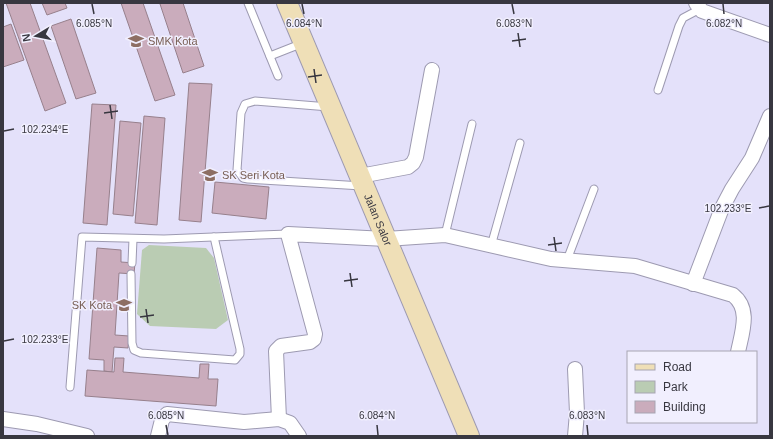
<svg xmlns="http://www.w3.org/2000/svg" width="773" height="439" font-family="Arial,sans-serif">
<rect width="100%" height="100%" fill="#e4e1fa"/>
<path fill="#baccb3" d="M149 245 206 248 214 258 228 320 216 329 150 326 137 314 142 250Z"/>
<g fill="#caacbc" stroke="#97808c">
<path d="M6 3H30L66 103 45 111Z"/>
<path d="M42 3H65L67 8 47 15Z"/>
<path d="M121 3H143L175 95 155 101Z"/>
<path d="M163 3H183L204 66 183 73 160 4Z"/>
<path d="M71 19 96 93 76 99 51 26Z"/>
<path d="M11 24 24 60 3 67V27Z"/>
<path d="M189 83 212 84 201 222 179 220Z"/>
<path d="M92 104 116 105 107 225 83 223Z"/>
<path d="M144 116 165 118 157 225 135 223Z"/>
<path d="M120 121 141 123 133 216 113 214Z"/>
<path d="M215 182 269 187 266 219 212 213Z"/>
<path d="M97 248 121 250V262L135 263 134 274 119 273 115 335 129 336 128 348 114 347 112 372 104 371V360L89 359Z"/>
<path d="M115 358H124L123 372 199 378 200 364H209L208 379H218L216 406 85 396 87 370 114 372Z"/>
</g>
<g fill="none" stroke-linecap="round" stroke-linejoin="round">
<defs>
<g id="service">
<path d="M248 3 278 76"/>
<path d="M270 56 303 43"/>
<path d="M658 90 679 26 683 18 700 9"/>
<path d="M329 107 255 101 245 104 241 113 237 170 243 178 248 179 362 186"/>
<path d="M445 235 472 124"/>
<path d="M491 246 520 143"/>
<path d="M567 260 594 189"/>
<path d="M132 263 133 239"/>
<path d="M131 274 132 343 134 350 141 353 235 360 240 354V349L214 237"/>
<path d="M70 387 82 237 164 239 288 234"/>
</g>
<g id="minor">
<path d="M696 3 702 11 770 35"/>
<path d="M360 176 408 167 413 163 416 157 432 70"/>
<path d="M693 284 722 208 732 189 752 158 770 116"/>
<path d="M3 419 37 424 87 436"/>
<path d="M279 419 276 351 281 346 310 342 314 339 315 334 288 234 386 239 445 235 551 259 635 266 733 295C751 309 742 332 738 352"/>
<path d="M158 436 162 420 167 414 244 422 279 419 290 423 299 436"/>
<path d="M575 436 577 413 575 369"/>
</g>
<g id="secondary">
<path id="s1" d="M287 3 469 436"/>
</g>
</defs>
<use href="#service" stroke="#9d9ab1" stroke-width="9"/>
<use href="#minor" stroke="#9d9ab1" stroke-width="16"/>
<use href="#secondary" stroke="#9d9ab1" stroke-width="22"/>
<use href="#service" stroke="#fff" stroke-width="7"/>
<use href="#minor" stroke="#fff" stroke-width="14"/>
<use href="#secondary" stroke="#efdfb7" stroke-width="20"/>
</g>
<path fill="none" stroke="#383740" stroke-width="1.5" d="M92 4 94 14M302 4 304 14M512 4 514 14M723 4 724 14M518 33 520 47M512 41 526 39M314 69 316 83M308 77 322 75M110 105 112 119M104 113 118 111M4 131 14 129M759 208 769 206M554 237 556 251M548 245 562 243M350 273 352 287M344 281 358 279M146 309 148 323M140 317 154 315M4 341 14 339M166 425 168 435M377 425 378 435M587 425 588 435"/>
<defs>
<symbol id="school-bare" viewBox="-9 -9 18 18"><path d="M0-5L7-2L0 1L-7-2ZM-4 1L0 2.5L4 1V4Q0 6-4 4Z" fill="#8d6e63" stroke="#f1effe" stroke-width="2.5" paint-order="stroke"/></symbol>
</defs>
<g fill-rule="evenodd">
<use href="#school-bare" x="125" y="30" width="22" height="22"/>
<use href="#school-bare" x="199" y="164" width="22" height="22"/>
<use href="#school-bare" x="113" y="294" width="22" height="22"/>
</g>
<g text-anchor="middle" stroke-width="3" stroke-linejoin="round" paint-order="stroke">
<g font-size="11" fill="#785e54" stroke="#f1effe" text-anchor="start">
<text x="148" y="45">SMK Kota</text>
<text x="222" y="179">SK Seri Kota</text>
<text x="112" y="309" text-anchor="end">SK Kota</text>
</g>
<g font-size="11" fill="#383740" stroke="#f1effe">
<text dy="4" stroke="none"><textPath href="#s1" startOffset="235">Jalan Salor</textPath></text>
</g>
</g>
<g font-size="10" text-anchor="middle" fill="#383740" stroke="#f1effe" stroke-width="3" stroke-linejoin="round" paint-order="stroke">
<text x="94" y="27">6.085°N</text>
<text x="304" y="27">6.084°N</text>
<text x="514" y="27">6.083°N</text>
<text x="724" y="27">6.082°N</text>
<text x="45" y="133">102.234°E</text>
<text x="728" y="212">102.233°E</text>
<text x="45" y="343">102.233°E</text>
<text x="166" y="419">6.085°N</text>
<text x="377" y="419">6.084°N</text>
<text x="587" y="419">6.083°N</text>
</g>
<rect width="773" height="439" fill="none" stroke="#383740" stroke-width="8"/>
<rect x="627" y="351" width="130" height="72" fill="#f1effe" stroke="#a7a5b2"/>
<rect x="635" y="364" width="20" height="6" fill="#efdfb7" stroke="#a7a5b2"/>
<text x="663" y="371" font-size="12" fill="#383740">Road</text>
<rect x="635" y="381" width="20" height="12" fill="#baccb3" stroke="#a7a5b2"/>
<text x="663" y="391" font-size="12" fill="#383740">Park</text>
<rect x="635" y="401" width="20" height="12" fill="#caacbc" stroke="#a7a5b2"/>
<text x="663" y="411" font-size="12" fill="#383740">Building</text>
<g transform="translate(36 36) rotate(260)" stroke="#f1effe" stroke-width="3" paint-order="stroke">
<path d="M0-3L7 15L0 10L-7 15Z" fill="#383740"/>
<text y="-6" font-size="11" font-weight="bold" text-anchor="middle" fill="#383740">N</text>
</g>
</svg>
